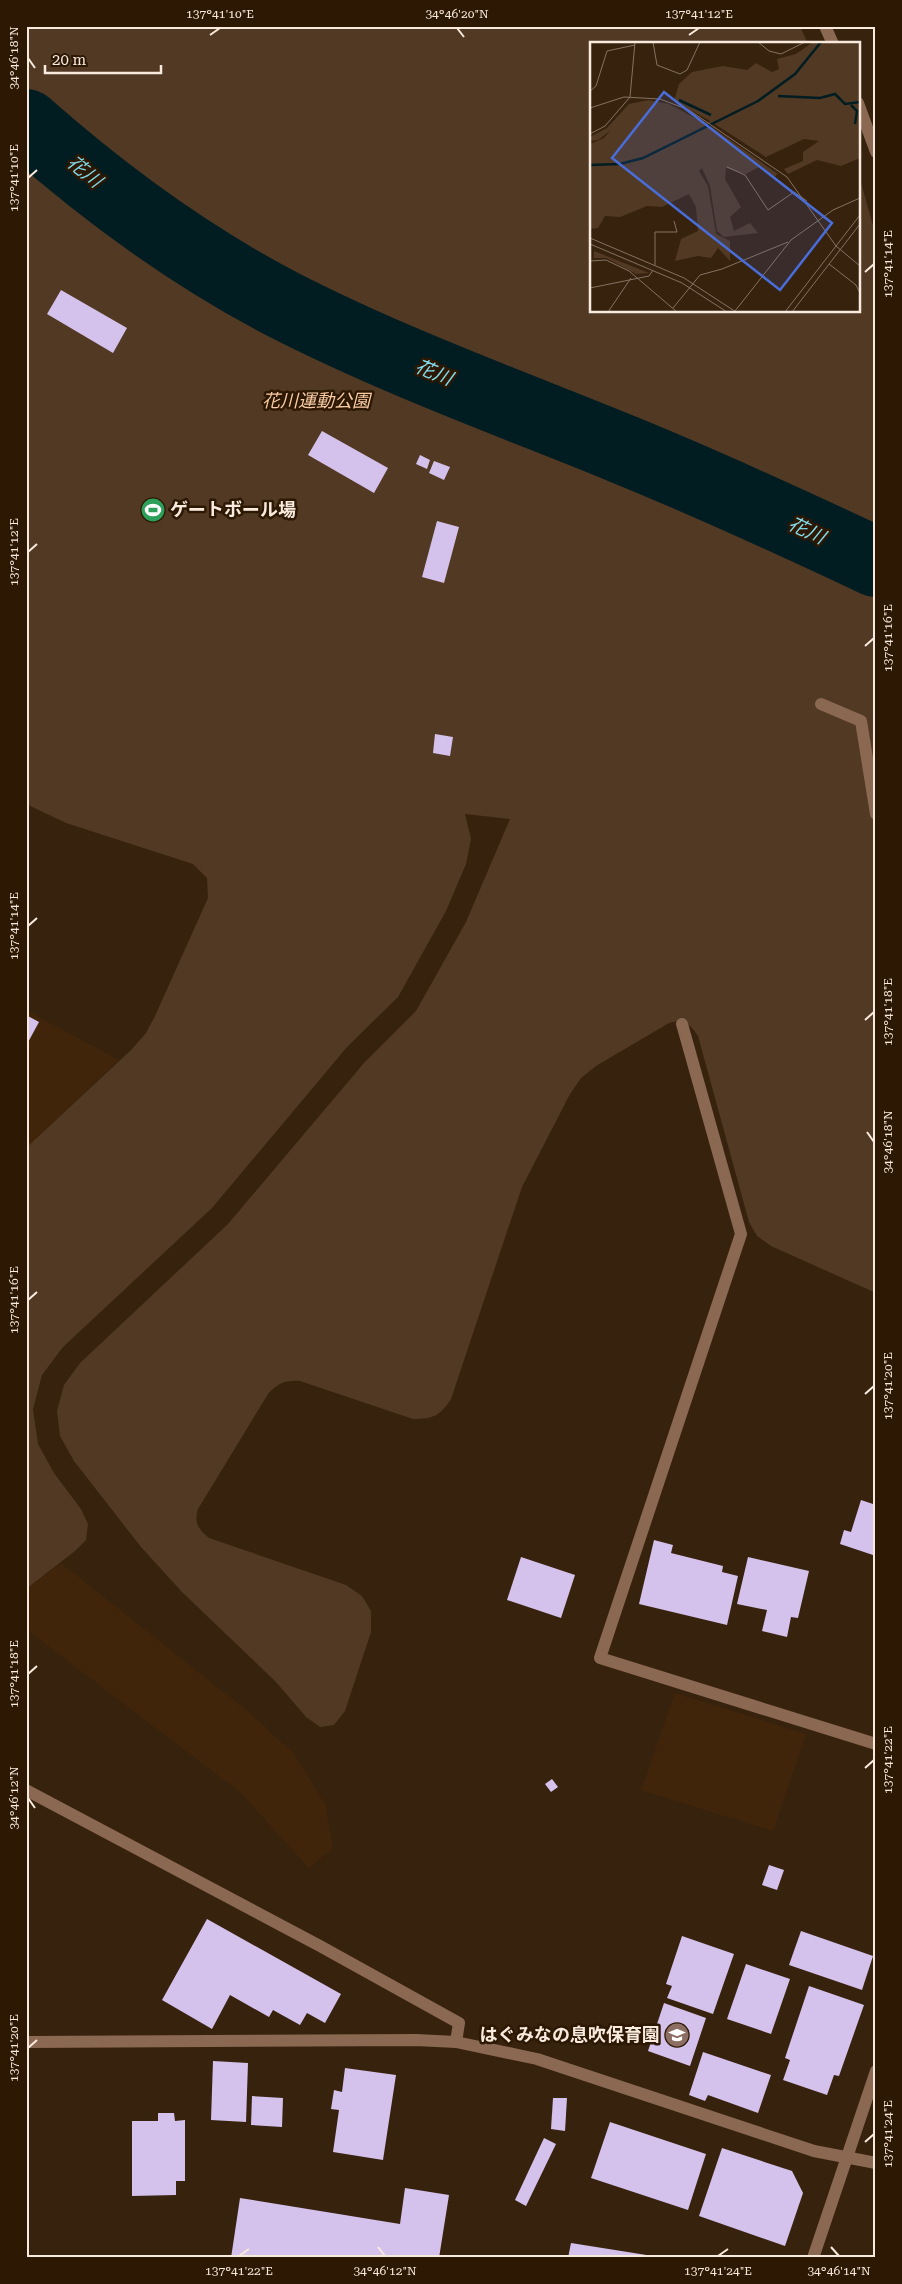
<svg xmlns="http://www.w3.org/2000/svg" width="902" height="2284" font-family="'Roboto Serif','Noto Sans JP',serif">
<rect width="100%" height="100%" fill="#37220e"/>
<g fill="#40250b">
<path d="M26 1010 119 1060 26 1148Z"/>
<path d="M61 1563 251 1714 295 1755 325 1804 333 1848 309 1868 240 1792 26 1629V1589Z"/>
<path d="M675 1693 806 1734 773 1831 641 1790Z"/>
</g>
<path fill="#513924" d="M26 26H800L808 44H591V311H858V172L876 236V1293L771 1246 757 1236 749 1222 698 1036C689 1023 684 1019 669 1023L596 1066 581 1078 570 1094 522 1187 451 1399C440 1416 433 1419 413 1419L300 1381C285 1380 278 1383 268 1394L198 1509C194 1523 198 1529 209 1538L346 1585 362 1596 371 1611V1632L345 1711 334 1725 320 1727 306 1717 276 1682 182 1592 141 1547 74 1461 60 1436 57 1411 64 1385 80 1363 228 1224 364 1063 416 1011 466 922 510 819 465 814 471 839 466 864 446 911 398 997 347 1047 212 1208 63 1347 42 1375 33 1409 38 1444 54 1473 81 1509 88 1524 86 1540 75 1551 26 1589V1148L131 1050 146 1033 155 1016 208 898 207 878 193 864 66 823 26 804Z"/>
<path fill="#011d22" d="M26 107 81 138 47 176 26 148Z"/>
<g fill="none" stroke-linecap="round" stroke-linejoin="round">
<path stroke="#011d22" stroke-width="70" d="M26 124C104 193 190 256 282 304 391 360 507 402 620 448 706 483 791 522 876 562"/>
</g>
<g fill="#d4c2ec">
<path d="M61 290 127 328 113 353 47 314Z"/>
<path d="M322 431 388 468 374 493 308 455Z"/>
<path d="M420 455 430 460 427 469 416 464Z"/>
<path d="M434 461 450 467 444 480 429 473Z"/>
<path d="M437 521 459 527 444 583 422 577Z"/>
<path d="M435 734 453 737 450 756 433 753Z"/>
<path d="M26 1015 39 1022 26 1046Z"/>
<path d="M861 1500 876 1505V1556L840 1544 844 1530 851 1532Z"/>
<path d="M654 1540 673 1545 671 1553 723 1566 722 1572 738 1576 727 1625 639 1604Z"/>
<path d="M521 1557 575 1575 561 1618 507 1600Z"/>
<path d="M748 1557 809 1571 798 1618 791 1617 787 1637 762 1631 767 1610 737 1604Z"/>
<path d="M552 1779 558 1787 551 1792 545 1784Z"/>
<path d="M769 1865 784 1870 777 1890 762 1885Z"/>
<path d="M207 1919 341 1994 325 2023 307 2013 300 2025 273 2010 269 2017 230 1995 212 2029 162 2000Z"/>
<path d="M801 1931 873 1956 862 1990 789 1965Z"/>
<path d="M682 1936 734 1954 713 2014 667 1998 672 1986 666 1984Z"/>
<path d="M746 1964 790 1979 771 2034 727 2019Z"/>
<path d="M809 1986 864 2005 839 2076 834 2075 827 2095 783 2080 790 2060 785 2058Z"/>
<path d="M664 2003 706 2018 690 2066 648 2051Z"/>
<path d="M703 2052 771 2075 758 2113 708 2095 705 2101 689 2095Z"/>
<path d="M213 2061 248 2063 246 2122 211 2120Z"/>
<path d="M345 2068 396 2075 383 2160 333 2152 339 2110 331 2109 334 2090 342 2092Z"/>
<path d="M252 2096 283 2098 282 2127 251 2125Z"/>
<path d="M553 2098H567L565 2131 551 2129Z"/>
<path d="M158 2113H174L175 2121 185 2120V2181H176V2195L132 2196V2121H158Z"/>
<path d="M610 2122 706 2154 688 2210 591 2178Z"/>
<path d="M544 2138 556 2144 526 2206 515 2200Z"/>
<path d="M722 2148 792 2171 803 2193 785 2246 699 2216Z"/>
<path d="M405 2188 449 2195 439 2258H231L240 2198 400 2224Z"/>
<path d="M571 2243 659 2257V2258H568Z"/>
</g>
<g fill="none" stroke-linecap="round" stroke-linejoin="round">
<g stroke="#8a6852" stroke-width="12">
<path d="M825 26 833 44"/>
<path d="M858 103 876 152"/>
<path d="M821 704 861 721 876 814"/>
<path d="M682 1024 741 1234 600 1658 876 1744"/>
<path d="M26 1790 320 1946 459 2023 456 2042"/>
<path d="M26 2042 416 2040 456 2042 537 2059 814 2151 876 2163"/>
<path d="M813 2258 876 2071"/>
</g>
</g>
<path fill="none" stroke="#f9eade" stroke-width="2" d="M457 28 464 37M210 35 220 28M689 35 699 28M28 58 35 68M28 178 37 170M865 272 874 264M28 552 37 544M865 646 874 638M28 926 37 918M865 1020 874 1012M867 1132 874 1142M28 1300 37 1292M865 1394 874 1386M28 1674 37 1666M865 1768 874 1760M28 1798 35 1808M28 2048 37 2040M865 2142 874 2134M378 2247 385 2256M831 2247 839 2256M239 2256 249 2249M718 2256 728 2249"/>
<defs>
<symbol id="stadium-disc" viewBox="-11 -11 22 22"><circle r="9.5" fill="#2e9e5b" stroke="#2d1804"/><path d="M0-5a6.5 5 0 1 0 0 10a6.5 5 0 1 0 0-10ZM-3.5-1.8h7v3.6h-7Z" fill="#fff"/></symbol>
<symbol id="school-disc" viewBox="-11 -11 22 22"><circle r="9.5" fill="#8d6e63" stroke="#2d1804"/><path d="M0-5L7-2L0 1L-7-2ZM-4 1L0 2.5L4 1V4Q0 6-4 4Z" fill="#fff"/></symbol>
</defs>
<g fill-rule="evenodd">
<use href="#stadium-disc" x="139" y="496" width="28" height="28"/>
<use href="#school-disc" x="663" y="2021" width="28" height="28"/>
</g>
<g text-anchor="middle" stroke-width="5" stroke-linejoin="round" paint-order="stroke">
<g font-size="18" font-style="italic" fill="#f8cba4" stroke="#2d1804">
<text x="316" y="407">花川運動公園</text>
</g>
<g font-size="18" font-weight="bold" fill="#f9eade" stroke="#2d1804" text-anchor="start">
<text x="170" y="516">ゲートボール場</text>
<text x="660" y="2041" text-anchor="end">はぐみなの息吹保育園</text>
</g>
<g font-size="19" font-style="italic" fill="#80daec" stroke="#2d1804">
<text transform="translate(85 171) rotate(39)" y="7">花川</text>
<text transform="translate(434 372) rotate(22)" y="7">花川</text>
<text transform="translate(807 530) rotate(25)" y="7">花川</text>
</g>
</g>
<g transform="translate(590 42)">
<rect width="270" height="270" fill="#37220e"/>
<path d="M223 0H270V116L251 124 227 118 198 132 194 127 213 119V110L229 99 214 97 176 115 123 81 119 83 188 132 183 136 171 124 156 132 136 126 135 137 151 165 140 175 144 189 160 181 168 191 134 195 127 189 120 144 112 126 109 129 118 144 126 192 140 199V219L128 206 121 216 108 214 85 219 91 197 108 189 106 165 99 152 72 165 57 164 30 175 15 174 8 186 0 187V102L14 96 20 89 8 98 0 99V95L17 86 39 62 59 58 79 62 116 82 120 79 84 59 89 42 102 30 133 24 157 28 166 21 182 30 189 27 187 17 206 12ZM4 209 59 231 46 232 16 216H4Z" fill="#513924"/>
<path fill="none" stroke="#011d22" stroke-width="2.5" d="M188 54 230 56 245 52 255 62 270 60M89 58 121 73M261 63 267 69 265 82M0 123 30 122 53 116 168 59 205 32 231 0"/>
<path fill="none" stroke="#857261" stroke-width="1" d="M63 0 67 23 90 32 97 28 110 0M168 0 179 9 191 12 215 0M0 49 6 44 17 9 45 3M0 66 34 55 70 57 99 68 197 135 246 204 270 224M0 92 15 84 40 55 45 0M137 125 155 133 178 168 204 150 217 159M0 196 94 236 146 270M0 202 92 241 137 270M0 219 16 218 39 229 87 270M239 222 266 243 270 251M65 223V190H87L84 179M0 246 59 234 63 228M83 266 110 233 132 227 198 200M145 269 201 198 243 168 270 156M18 270 41 236M195 270 270 173M202 270 270 182"/>
<path fill="#496dd9" fill-opacity="0.15" stroke="#496dd9" stroke-width="2.5" d="M74 50 242 181 190 248 22 116Z"/>
<rect width="270" height="270" fill="none" stroke="#f9eade" stroke-width="2.5"/>
</g>
<rect width="902" height="2284" fill="none" stroke="#2d1804" stroke-width="55"/>
<path d="M45 65v8h116v-8" fill="none" stroke="#f9eade" stroke-width="2.5"/>
<text x="52" y="65" font-size="15" fill="#f9eade" stroke="#2d1804" stroke-width="4" paint-order="stroke">20 m</text>
<rect x="28" y="28" width="846" height="2228" fill="none" stroke="#f9eade" stroke-width="2"/>
<g font-size="12" text-anchor="middle" fill="#f9eade">
<text x="220" y="18">137°41'10"E</text>
<text x="457" y="18">34°46'20"N</text>
<text x="699" y="18">137°41'12"E</text>
<text transform="translate(14 58) rotate(-90)" y="4">34°46'18"N</text>
<text transform="translate(14 178) rotate(-90)" y="4">137°41'10"E</text>
<text transform="translate(888 264) rotate(-90)" y="4">137°41'14"E</text>
<text transform="translate(14 552) rotate(-90)" y="4">137°41'12"E</text>
<text transform="translate(888 638) rotate(-90)" y="4">137°41'16"E</text>
<text transform="translate(14 926) rotate(-90)" y="4">137°41'14"E</text>
<text transform="translate(888 1012) rotate(-90)" y="4">137°41'18"E</text>
<text transform="translate(888 1142) rotate(-90)" y="4">34°46'18"N</text>
<text transform="translate(14 1300) rotate(-90)" y="4">137°41'16"E</text>
<text transform="translate(888 1386) rotate(-90)" y="4">137°41'20"E</text>
<text transform="translate(14 1674) rotate(-90)" y="4">137°41'18"E</text>
<text transform="translate(888 1760) rotate(-90)" y="4">137°41'22"E</text>
<text transform="translate(14 1798) rotate(-90)" y="4">34°46'12"N</text>
<text transform="translate(14 2048) rotate(-90)" y="4">137°41'20"E</text>
<text transform="translate(888 2134) rotate(-90)" y="4">137°41'24"E</text>
<text x="239" y="2275">137°41'22"E</text>
<text x="385" y="2275">34°46'12"N</text>
<text x="718" y="2275">137°41'24"E</text>
<text x="839" y="2275">34°46'14"N</text>
</g>
</svg>
